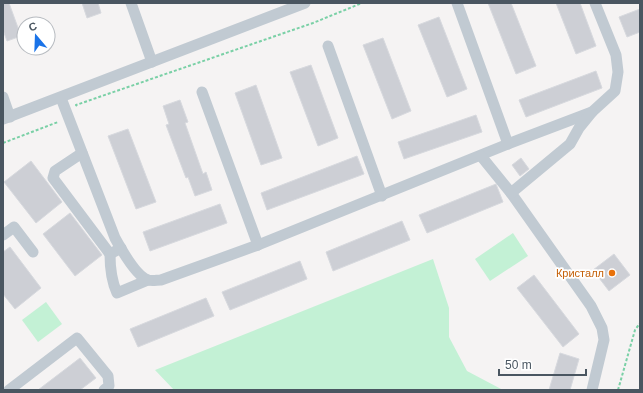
<svg xmlns="http://www.w3.org/2000/svg" width="643" height="393" font-family="Arial,sans-serif">
<rect width="100%" height="100%" fill="#f5f3f3"/>
<g fill="#c3f1d5">
<path d="M513 233 528 256 490 281 475 259Z"/>
<path d="M433 259 449 308V337L467 371 503 390H174L155 370Z"/>
<path d="M46 302 62 324 38 342 22 320Z"/>
</g>
<g fill="#cdcfd5" stroke="#d7d9de">
<path d="M3 3H9L21 36 7 41 3 30Z"/>
<path d="M82 3H98L101 13 87 18Z"/>
<path d="M488 3H511L536 66 516 74Z"/>
<path d="M556 3H580L596 46 576 54Z"/>
<path d="M640 9V32L627 37 619 17Z"/>
<path d="M439 17 467 89 447 97 418 25Z"/>
<path d="M383 38 411 111 392 119 363 45Z"/>
<path d="M311 65 338 138 318 146 290 72Z"/>
<path d="M596 71 602 88 526 117 519 100Z"/>
<path d="M256 85 282 158 261 165 235 93Z"/>
<path d="M180 100 188 122 185 123 203 174 206 172 212 190 195 196 188 177 186 178 166 125 169 124 163 106Z"/>
<path d="M476 115 482 132 404 159 398 142Z"/>
<path d="M128 129 156 202 136 209 108 136Z"/>
<path d="M357 156 364 174 267 210 261 193Z"/>
<path d="M521 158 529 169 520 176 512 165Z"/>
<path d="M31 161 62 202 36 223 4 182Z"/>
<path d="M496 184 503 202 427 233 419 215Z"/>
<path d="M220 204 227 223 150 251 143 232Z"/>
<path d="M70 213 102 255 75 276 43 234Z"/>
<path d="M402 221 410 240 333 271 326 252Z"/>
<path d="M10 247 41 288 15 309 3 294V252Z"/>
<path d="M614 254 630 275 609 291 593 270Z"/>
<path d="M300 261 307 279 230 310 222 292Z"/>
<path d="M534 275 579 334 563 347 517 288Z"/>
<path d="M206 298 214 316 138 347 130 329Z"/>
<path d="M560 353 579 359 570 390H549Z"/>
<path d="M80 358 96 378 80 390H38Z"/>
</g>
<g fill="none" stroke-linecap="round" stroke-linejoin="round">
<g stroke="#7ad0a6" stroke-width="2" stroke-dasharray="3 2" stroke-linecap="butt">
<path d="M77 106 76 105 313 23 362 3"/>
<path d="M3 143 58 122"/>
<path d="M618 390 635 330 640 323"/>
</g>
<g stroke="#c1cad2" stroke-width="11">
<path d="M131 3 152 62"/>
<path d="M457 3 508 144"/>
<path d="M328 46 382 196"/>
<path d="M202 92 258 245"/>
<path d="M3 97 10 117"/>
<path d="M61 98 115 238C121 249 136 276 148 280 152 281 157 280 161 280L258 245 508 144 592 112 615 91 618 72 616 55 595 3"/>
<path d="M3 119 305 3"/>
<path d="M82 153 55 171 53 178 110 254 121 248"/>
<path d="M481 156 511 193 591 306 602 328 604 340 592 390"/>
<path d="M511 193 570 144 579 128 592 112"/>
<path d="M3 235 14 227 33 252"/>
<path d="M110 254C110 268 111 280 117 293L148 280"/>
<path d="M9 390 77 338 108 376 109 386 104 390"/>
</g>
</g>
<circle fill="#e8710a" stroke="#fff" stroke-width="1.5" cx="612" cy="273" r="4"/>
<g text-anchor="middle" stroke-width="3.5" stroke-linejoin="round" paint-order="stroke">
<g font-size="11" fill="#c56008" stroke="#fff" text-anchor="end">
<text x="604" y="277">Кристалл</text>
</g>
</g>
<rect width="643" height="393" fill="none" stroke="#4a5661" stroke-width="8"/>
<g transform="translate(36 36) rotate(341)"><circle r="19" fill="#ffffff" stroke="#b7bbc0"/>
<path d="M0-3L7 15L0 10L-7 15Z" fill="#1a73e8"/>
<text y="-6" font-size="11" font-weight="bold" text-anchor="middle" fill="#4a5661">С</text>
</g>
<path d="M499 369v6h87v-6" fill="none" stroke="#4a5661" stroke-width="2"/>
<text x="505" y="369" font-size="12" fill="#4a5661" stroke="#ffffff" stroke-width="3" paint-order="stroke">50 m</text>
</svg>
